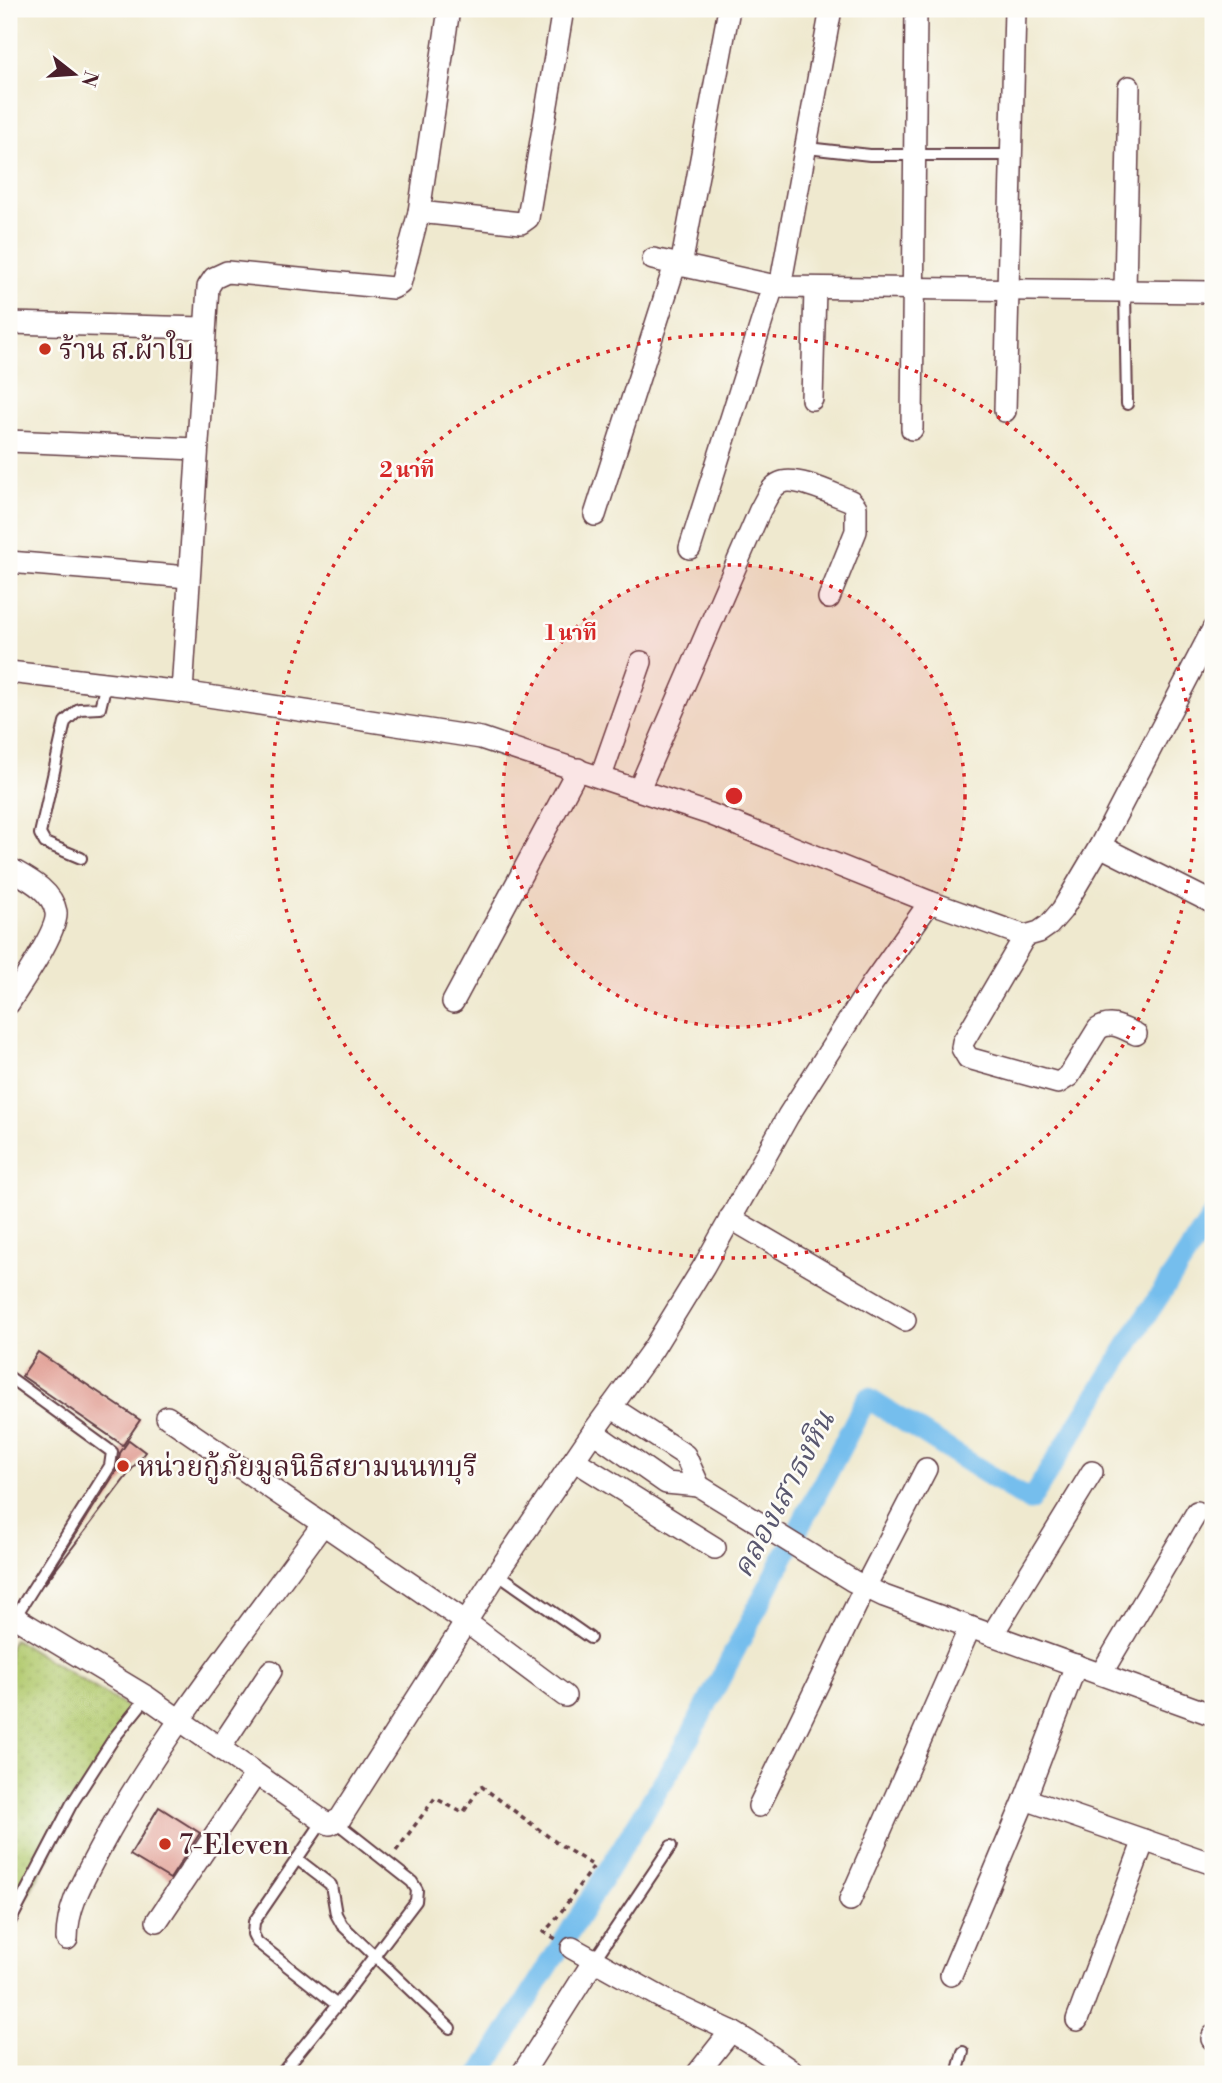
<svg xmlns="http://www.w3.org/2000/svg" width="1222" height="2083" font-family="'Libre Bodoni','Noto Serif Thai',serif">
<defs>
<pattern id="park-dots" width="8" height="8" patternUnits="userSpaceOnUse" patternTransform="scale(1.75)"><rect width="8" height="8" fill="#b2ca6f"/><path d="M2 2h.1M6 6h.1" fill="none" stroke="#9bad60" stroke-width="1.8" stroke-linecap="round"/></pattern>
</defs>
<rect width="100%" height="100%" fill="#fdfcf7"/>
<filter id="ink" filterUnits="userSpaceOnUse"><feTurbulence type="fractalNoise" baseFrequency=".0143" numOctaves="2"/><feDisplacementMap in="SourceGraphic" scale="14" xChannelSelector="R" yChannelSelector="G"/><feConvolveMatrix kernelMatrix="1 2 1 2 8 2 1 2 1" color-interpolation-filters="sRGB"/></filter>
<filter id="wash" filterUnits="userSpaceOnUse"><feTurbulence type="fractalNoise" baseFrequency=".00686" numOctaves="4" result="noise"/><feDisplacementMap in="SourceGraphic" scale="28" xChannelSelector="R" yChannelSelector="G"/><feGaussianBlur stdDeviation="1.57" result="paint"/><feColorMatrix in="noise" values="0 0 0 0 0 0 0 0 0 0 0 0 0 0 0 0 0 1.4 0 .05"/><feComposite in="paint" operator="in"/></filter>
<g filter="url(#wash)">
<rect width="100%" height="100%" fill="#efe9cf"/>
<path fill="url(#park-dots)" stroke="#7e744d" stroke-width="2" d="M14 1639 133 1711 9 1928V1647Z"/>
<g fill="none" stroke-linecap="round" stroke-linejoin="round">
<path stroke="#74beed" stroke-width="21" d="M481 2074 684 1748 867 1398 1030 1501 1146 1316 1213 1215"/>
</g>
<g id="blocks">
<g fill="#dd9287">
<path d="M38 1352 140 1420 123 1445 22 1376Z"/>
<path d="M129 1440 145 1452 44 1585 117 1470 120 1453Z"/>
<path d="M159 1807 200 1833 170 1879 130 1855Z"/>
</g>
</g>
</g>
<g filter="url(#ink)">
<use href="#blocks" fill-opacity="0" stroke="#633d44" stroke-width="2"/>
<g fill="none" stroke-linecap="round" stroke-linejoin="round">
<defs>
<g id="service">
<path d="M807 148 870 155H1013"/>
<path d="M1125 291 1127 404"/>
<path d="M81 858 45 843 40 834 65 722 79 709 100 708 106 683"/>
<path d="M9 1377 112 1452 110 1466 15 1617"/>
<path d="M497 1573 590 1638"/>
<path d="M336 1822 412 1882 417 1890 416 1901 337 2005"/>
<path d="M297 1859 331 1885 336 1914 342 1925 450 2028"/>
<path d="M10 1922 71 1805 114 1738 147 1697"/>
<path d="M595 1959 671 1846"/>
<path d="M281 2074 337 2005 257 1942 253 1934 254 1922 323 1821"/>
<path d="M957 2074 963 2052"/>
</g>
<g id="minor">
<path d="M419 212 521 223 528 218 563 9"/>
<path d="M653 259 780 287 1213 292"/>
<path d="M681 266 729 9"/>
<path d="M780 287 831 9"/>
<path d="M1125 291 1129 87"/>
<path d="M9 323 204 328"/>
<path d="M812 399 815 289"/>
<path d="M1005 411 1015 9"/>
<path d="M912 429 916 9"/>
<path d="M9 441 196 449"/>
<path d="M595 515 675 265"/>
<path d="M690 548 773 286"/>
<path d="M9 562 188 577"/>
<path d="M9 672 182 692 481 738 710 814 930 902 1025 936 1039 932 1049 925 1062 910 1100 846 1213 629"/>
<path d="M182 692 208 287 214 278 227 272 393 288 400 284 419 212 449 9"/>
<path d="M601 776 641 662"/>
<path d="M639 789 760 510C765 502 770 487 780 483 795 475 835 495 851 501L856 507V531L829 598"/>
<path d="M1100 846 1213 903"/>
<path d="M9 868C26 878 52 890 56 912 59 930 20 985 9 1003"/>
<path d="M1025 936 963 1042 962 1048 968 1058 1058 1083 1069 1076 1098 1029C1111 1020 1122 1028 1136 1034"/>
<path d="M453 1002 578 769"/>
<path d="M730 1218 905 1320"/>
<path d="M167 1417 466 1622 565 1696"/>
<path d="M593 1432 666 1483 699 1486 685 1455 611 1407"/>
<path d="M574 1460 715 1548"/>
<path d="M699 1486 853 1581 884 1596 1213 1715"/>
<path d="M9 1614 147 1697 323 1821 330 1824 340 1819 497 1573 593 1432 653 1349 704 1266 788 1116 872 984 930 902"/>
<path d="M992 1635 1092 1472"/>
<path d="M1101 1674 1197 1512"/>
<path d="M220 1748 271 1671"/>
<path d="M1025 1799 1213 1864"/>
<path d="M759 1806 865 1587 926 1469"/>
<path d="M850 1900 970 1627"/>
<path d="M157 1921 255 1775"/>
<path d="M67 1939C67 1906 84 1879 99 1850 160 1736 247 1629 323 1524"/>
<path d="M572 1948 669 2002 731 2031 759 2048 796 2074"/>
<path d="M951 1975 1025 1799 1076 1665"/>
<path d="M1077 2020 1144 1840"/>
<path d="M1212 2039 1213 2036"/>
<path d="M522 2074 595 1959"/>
<path d="M697 2074 731 2031"/>
</g>
</defs>
<use href="#service" stroke="#633d44" stroke-width="14"/>
<use href="#minor" stroke="#633d44" stroke-width="24"/>
<path stroke="#633d44" stroke-width="3.5" stroke-dasharray="5 5" stroke-linecap="butt" d="M396 1851 435 1798 463 1813 481 1786 557 1843 594 1866C576 1887 564 1912 544 1932L556 1939"/>
<use href="#service" stroke="#fff" stroke-width="10"/>
<use href="#minor" stroke="#fff" stroke-width="21"/>
</g>
</g>
<circle cx="734" cy="796" r="231" fill="#d62828" fill-opacity=".12"/>
<g fill="none" stroke="#d62828" stroke-width="3.5" stroke-dasharray="3.5 7">
<circle cx="734" cy="796" r="231"/>
<circle cx="734" cy="796" r="462"/>
</g>
<g fill="#c8321e" stroke="#fdfcf7" stroke-width="2.5">
<circle cx="45" cy="349" r="7"/>
<circle cx="123" cy="1466" r="7"/>
<circle cx="165" cy="1844" r="7"/>
</g>
<g text-anchor="middle" stroke-width="5" stroke-linejoin="round" paint-order="stroke">
<g font-size="28" fill="#4a1f2b" stroke="#fdfcf7" text-anchor="start">
<text x="59" y="359">ร้าน ส.ผ้าใบ</text>
<text x="137" y="1476">หน่วยกู้ภัยมูลนิธิสยามนนทบุรี</text>
<text x="179" y="1854">7-Eleven</text>
</g>
<g font-size="30" font-style="italic" fill="#59576f" stroke="#fdfcf7">
<text transform="translate(783 1494) rotate(-62)" y="10">คลองเสาธงหิน</text>
</g>
</g>
<circle cx="734" cy="796" r="10" fill="#d62828" stroke="#fdfcf7" stroke-width="3.5"/>
<g font-size="21" text-anchor="middle" font-weight="bold" fill="#d62828" stroke="#fdfcf7" stroke-width="5" stroke-linejoin="round" paint-order="stroke">
<text x="407" y="477">2 นาที</text>
<text x="571" y="640">1 นาที</text>
</g>
<rect width="1222" height="2083" fill="none" stroke="#fdfcf7" stroke-width="35"/>
<g transform="translate(74 74) rotate(107)" stroke="#fdfcf7" stroke-width="5" paint-order="stroke">
<path d="M0-5L12 26L0 18L-12 26Z" fill="#4a1f2b"/>
<text y="-10" font-size="19" font-weight="bold" text-anchor="middle" fill="#4a1f2b">N</text>
</g>
</svg>
